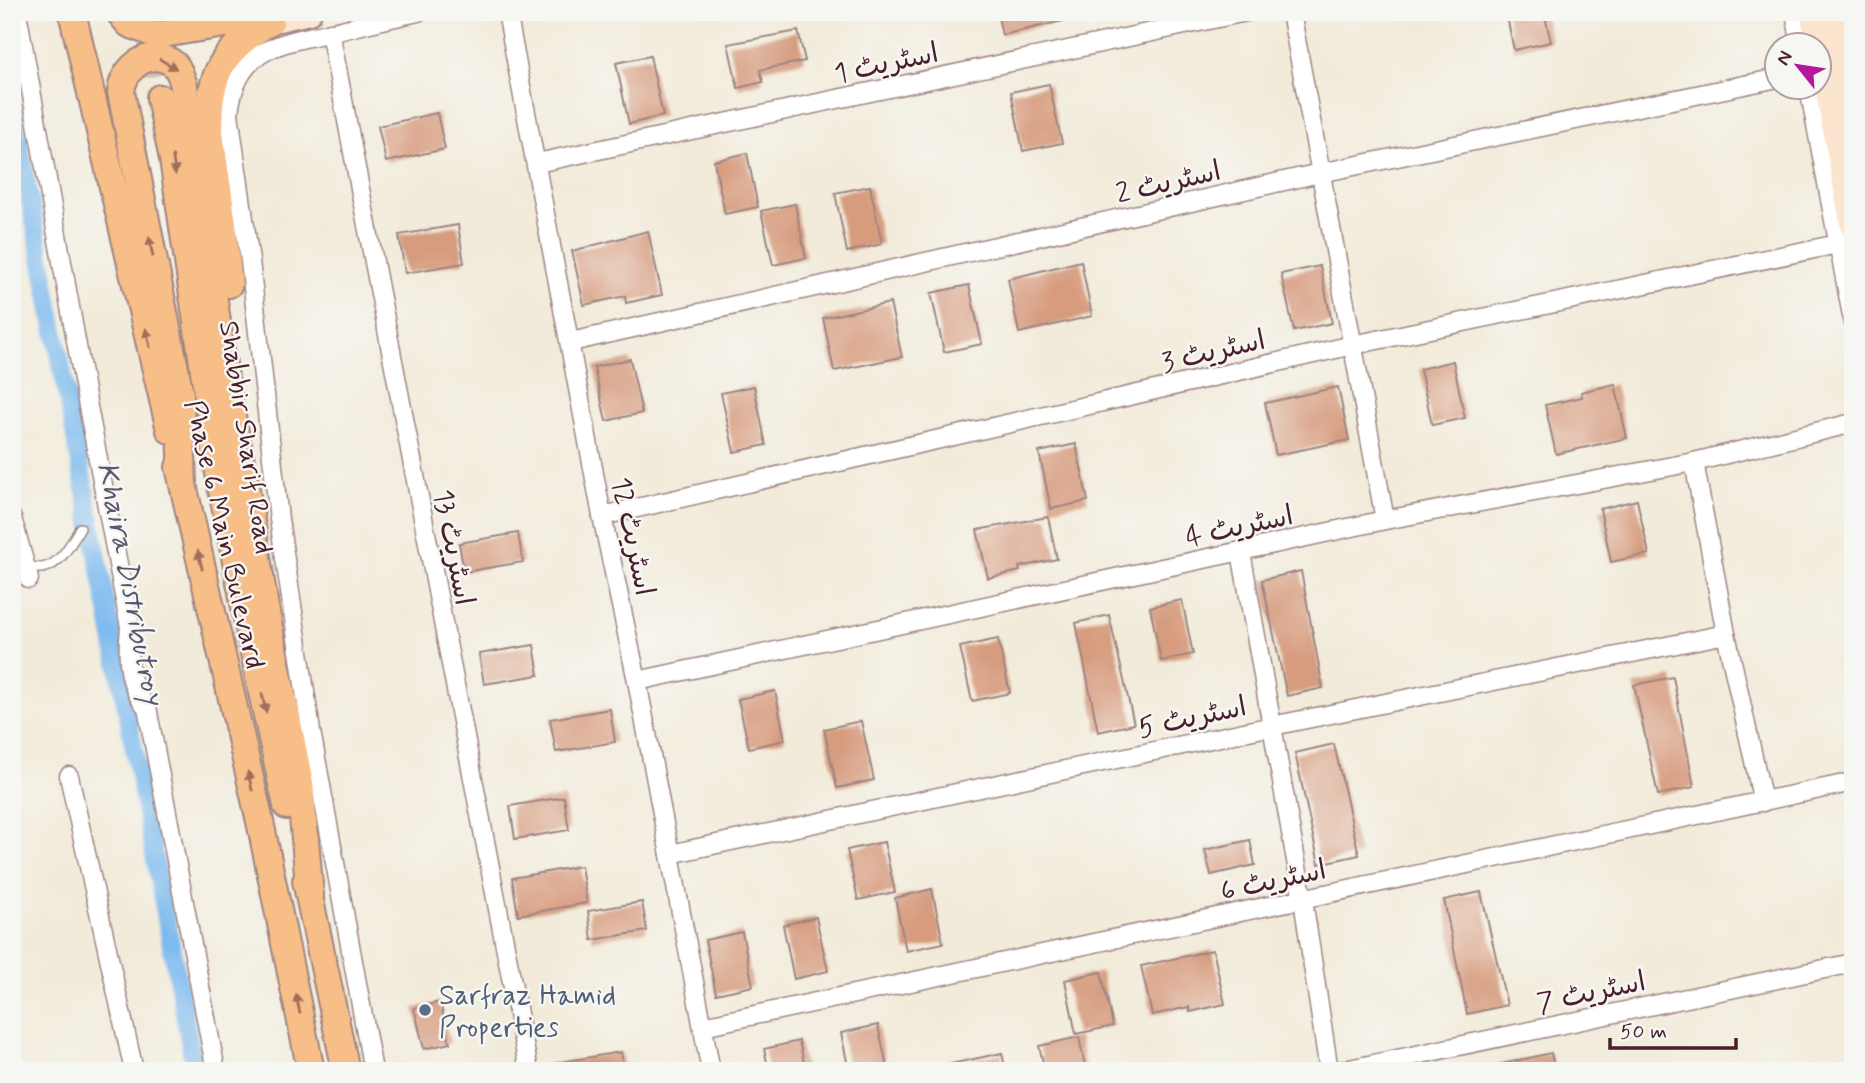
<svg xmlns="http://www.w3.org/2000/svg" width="1865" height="1083" font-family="Mynerve,'Playpen Sans Arabic',sans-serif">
<rect width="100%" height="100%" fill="#f6f6f2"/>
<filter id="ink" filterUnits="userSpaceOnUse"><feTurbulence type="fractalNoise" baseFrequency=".0143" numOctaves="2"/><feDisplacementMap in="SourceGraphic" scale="14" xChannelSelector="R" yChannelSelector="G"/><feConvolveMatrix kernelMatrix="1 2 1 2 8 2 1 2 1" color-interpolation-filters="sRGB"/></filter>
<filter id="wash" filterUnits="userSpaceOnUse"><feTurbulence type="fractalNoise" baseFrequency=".00686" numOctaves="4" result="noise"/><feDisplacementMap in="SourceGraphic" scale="28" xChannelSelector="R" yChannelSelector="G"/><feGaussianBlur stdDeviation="1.57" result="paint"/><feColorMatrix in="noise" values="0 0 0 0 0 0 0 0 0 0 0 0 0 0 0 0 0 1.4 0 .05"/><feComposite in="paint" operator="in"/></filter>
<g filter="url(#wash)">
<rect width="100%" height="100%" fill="#f2ebda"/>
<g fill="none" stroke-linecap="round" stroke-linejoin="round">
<path stroke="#7ab9ee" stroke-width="18" d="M12 105 195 1071"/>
</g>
<g id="blocks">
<g fill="#d79b7e">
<path d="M997 12H1075L1076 18 1002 35Z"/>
<path d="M1506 12H1544L1551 42 1514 50Z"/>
<path d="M798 31 805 61 760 70 763 82 738 88 728 44Z"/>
<path d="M650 56 663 116 629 124 616 63Z"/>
<path d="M1049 84 1062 143 1023 151 1011 92Z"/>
<path d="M437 113 445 149 386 162 378 126Z"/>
<path d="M747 153 758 207 725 214 714 161Z"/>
<path d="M870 186 882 244 847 252 835 193Z"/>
<path d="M795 204 806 258 773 265 761 211Z"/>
<path d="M458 225 464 263 405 273 399 235Z"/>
<path d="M648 231 662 295 626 303 625 296 584 305 572 251Z"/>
<path d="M1081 261 1092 316 1019 333 1008 279Z"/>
<path d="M1320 266 1332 323 1294 331 1281 274Z"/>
<path d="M969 285 982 344 944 352 931 293Z"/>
<path d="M890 303 902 357 834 371 823 318Z"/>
<path d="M630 359 642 413 606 421 594 367Z"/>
<path d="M1453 361 1465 418 1432 425 1420 369Z"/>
<path d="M1615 384 1627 438 1556 454 1545 405 1582 397 1581 392Z"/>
<path d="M754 386 766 445 734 452 721 393Z"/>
<path d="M1338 387 1349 440 1276 455 1265 403Z"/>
<path d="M1076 444 1088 501 1051 509 1039 452Z"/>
<path d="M1637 500 1649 554 1611 562 1600 509Z"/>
<path d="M1048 517 1057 559 1019 567 1020 571 988 578 977 530Z"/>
<path d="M518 533 523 562 464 572 459 543Z"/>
<path d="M1301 571 1323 688 1287 696 1262 580Z"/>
<path d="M1182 600 1193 654 1161 661 1150 607Z"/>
<path d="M1109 615 1134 724 1098 732 1076 623Z"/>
<path d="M998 639 1010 693 972 701 960 647Z"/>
<path d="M534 645 539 675 484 684 479 654Z"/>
<path d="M1673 677 1694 787 1658 795 1634 685Z"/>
<path d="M775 691 785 740 749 748 738 699Z"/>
<path d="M610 709 615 742 556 752 550 719Z"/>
<path d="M861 721 874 780 837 788 824 729Z"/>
<path d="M1334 744 1359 855 1319 864 1295 753Z"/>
<path d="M564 797 569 830 515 839 510 806Z"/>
<path d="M1250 840 1255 865 1211 875 1205 850Z"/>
<path d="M884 842 895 892 858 900 847 850Z"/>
<path d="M581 866 587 903 518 915 512 878Z"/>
<path d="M932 889 943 943 906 951 895 898Z"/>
<path d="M1481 892 1507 1005 1467 1014 1444 900Z"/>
<path d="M642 902 647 931 592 940 588 911Z"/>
<path d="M816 917 828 971 794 979 783 925Z"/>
<path d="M742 932 753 986 716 994 705 940Z"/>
<path d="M1213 950 1225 1004 1190 1012 1189 1007 1152 1015 1141 966Z"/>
<path d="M1101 972 1113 1026 1076 1034 1065 980Z"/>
<path d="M440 1002 450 1043 424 1049 414 1008Z"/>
<path d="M878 1025 888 1071H849L841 1033Z"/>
<path d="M1079 1037 1086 1071H1045L1039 1046Z"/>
<path d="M799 1041 806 1071H769L764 1049Z"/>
<path d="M621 1052 624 1071H556L555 1063Z"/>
<path d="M1002 1053 1006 1071H947L946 1065Z"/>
<path d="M1551 1053 1555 1071H1498V1065Z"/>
</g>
</g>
</g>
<g filter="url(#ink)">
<use href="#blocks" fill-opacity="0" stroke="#9e8582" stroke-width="2"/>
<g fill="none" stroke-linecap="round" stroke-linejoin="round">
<path stroke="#d0c2b7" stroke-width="26" stroke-dasharray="26 13" stroke-linecap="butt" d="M145 12 160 98"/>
<defs>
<path id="lane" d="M25 566C30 567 37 568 42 568 60 566 72 542 80 528"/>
<g id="street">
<path d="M17 12 86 396 130 627C127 655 127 686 147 707L216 1071"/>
<path d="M507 12 602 516 637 681 711 1071"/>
<path d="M1291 12 1385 520"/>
<path d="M1795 12 1801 46"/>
<path d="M1849 12 1853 33"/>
<path d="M330 32 529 1071"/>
<path d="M1809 88 1853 321"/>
<path d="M537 163 1246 12"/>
<path d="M571 342 1320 173 1778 78"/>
<path d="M1694 462 1726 634 1763 802"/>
<path d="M602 516 1353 345 1838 244"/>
<path d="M12 518 29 579"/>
<path d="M1241 552 1303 900 1329 1071"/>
<path d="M637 681 1385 520 1694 462 1853 423"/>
<path d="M69 776 134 1071"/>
<path d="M670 854 1272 726 1726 634"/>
<path d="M703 1026 1853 782"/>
<path d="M373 1071 311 731 279 519 250 261 229 114C235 48 280 43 333 32 362 25 390 18 418 12"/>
<path d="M1340 1071 1853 963"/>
</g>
<g id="secondary">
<path d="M1812 12 1819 46"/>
<path d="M1833 12 1853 121"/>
<path d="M270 21 309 12"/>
<path d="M1820 50 1853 227"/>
</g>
<g id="primary">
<path d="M72 12 170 430"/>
<path d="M119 12 129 24 157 35 255 19 270 21"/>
<path d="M160 98 173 159 220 480 260 684 287 806"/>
<path d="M229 284C226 257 224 230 220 204 215 162 200 113 218 72 228 48 250 35 270 21"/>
<path d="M179 467 261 826 311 1071"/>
<path d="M183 484 180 394 121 92C123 67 152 45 175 65 180 71 182 79 184 86L226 386 244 477 265 607 300 784 310 895"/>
<path d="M306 881 346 1071"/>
</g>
</defs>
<use href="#lane" stroke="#9e8582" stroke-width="12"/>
<use href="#street" stroke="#9e8582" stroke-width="21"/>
<use href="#secondary" stroke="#9e8582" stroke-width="28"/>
<use href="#primary" stroke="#9e8582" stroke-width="30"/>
<use href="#lane" stroke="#fff" stroke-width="9"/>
<use href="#street" stroke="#fff" stroke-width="18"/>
<use href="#secondary" stroke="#fce5cf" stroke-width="24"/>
<use href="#primary" stroke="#f7be88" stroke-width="26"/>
</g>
<defs><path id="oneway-solid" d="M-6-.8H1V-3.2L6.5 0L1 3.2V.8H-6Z" transform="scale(1.75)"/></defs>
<g fill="#a06e5a">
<use href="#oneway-solid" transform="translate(168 64) rotate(31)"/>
<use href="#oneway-solid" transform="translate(174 165) rotate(81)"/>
<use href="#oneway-solid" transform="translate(151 247) rotate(-101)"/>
<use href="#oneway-solid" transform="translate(148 338) rotate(-103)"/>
<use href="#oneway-solid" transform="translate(200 560) rotate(-103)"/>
<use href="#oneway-solid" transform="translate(264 703) rotate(78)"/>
<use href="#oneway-solid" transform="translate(250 781) rotate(-103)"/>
<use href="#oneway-solid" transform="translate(298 1004) rotate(-101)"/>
</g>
</g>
<circle fill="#5c6f8a" stroke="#f6f6f2" stroke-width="2.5" cx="425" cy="1010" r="7"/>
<g text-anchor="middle" stroke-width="5" stroke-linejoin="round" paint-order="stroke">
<g font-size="28" fill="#4a1f2b" stroke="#f6f6f2">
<text transform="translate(886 62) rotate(-12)" y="10">اسٹریٹ 1</text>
<text transform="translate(1168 181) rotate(-13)" y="10">اسٹریٹ 2</text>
<text transform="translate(1213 350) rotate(-13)" y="10">اسٹریٹ 3</text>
<text transform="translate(248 437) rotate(81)" y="10">Shabbir Sharif Road</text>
<text transform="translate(1239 525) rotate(-12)" y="10">اسٹریٹ 4</text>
<text transform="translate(226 534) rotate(77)" y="10">Phase 6 Main Bulevard</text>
<text transform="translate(634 536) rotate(78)" y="10">اسٹریٹ 12</text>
<text transform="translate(455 547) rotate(79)" y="10">اسٹریٹ 13</text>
<text transform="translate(1192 716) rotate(-12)" y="10">اسٹریٹ 5</text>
<text transform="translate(1273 879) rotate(-12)" y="10">اسٹریٹ 6</text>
<text transform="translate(1591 991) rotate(-12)" y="10">اسٹریٹ 7</text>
</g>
<g font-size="28" fill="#4e5e75" stroke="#f6f6f2" text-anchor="start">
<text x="439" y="1004">Sarfraz Hamid<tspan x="439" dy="32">Properties</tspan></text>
</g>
<g font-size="30" font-style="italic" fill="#5b556f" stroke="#f6f6f2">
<text transform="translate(131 583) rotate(79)" y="10">Khaira Distributroy</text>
</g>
</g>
<rect width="1865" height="1083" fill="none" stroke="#f6f6f2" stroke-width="42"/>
<g transform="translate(1798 66) rotate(300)"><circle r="33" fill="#f6f6f2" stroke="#b1a0a2" stroke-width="2"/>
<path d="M0-5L12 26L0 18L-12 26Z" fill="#b5179e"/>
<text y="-10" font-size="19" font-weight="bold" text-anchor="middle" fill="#4a1f2b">N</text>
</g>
<path d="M1610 1038v10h126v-10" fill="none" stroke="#4a1f2b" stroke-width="3.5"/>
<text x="1620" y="1038" font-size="21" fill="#4a1f2b" stroke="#f6f6f2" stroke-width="5" paint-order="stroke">50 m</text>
</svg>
